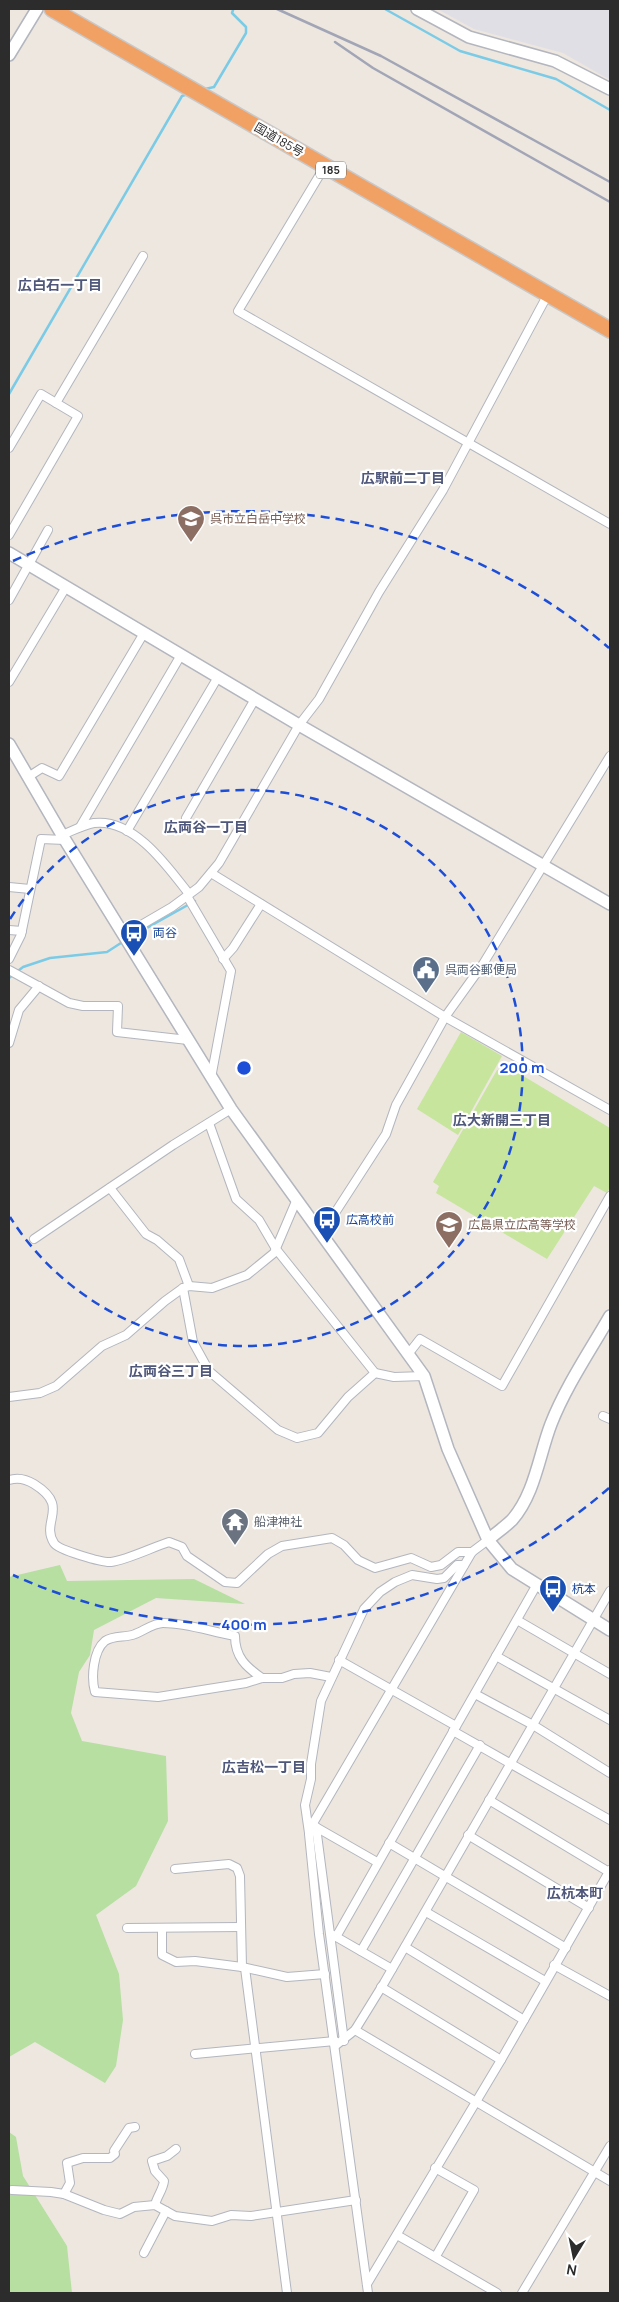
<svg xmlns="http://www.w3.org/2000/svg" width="619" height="2302" font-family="Manrope,'Noto Sans JP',sans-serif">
<rect width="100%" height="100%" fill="#ede7e0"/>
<path fill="#e1dfe6" d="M437 9H610V80L563 53 474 29Z"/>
<g fill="#b6dfa1">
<path d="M60 1565 67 1581 194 1579 245 1604 156 1598 94 1630 90 1655 79 1672 71 1713 82 1741 166 1756 168 1821 136 1886 96 1915 119 1974 123 2020 116 2066 105 2083 35 2042 9 2057V1577Z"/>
<path d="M9 2132 16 2137 23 2176 67 2246 72 2293H9Z"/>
</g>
<g fill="#c7e59d">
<path d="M461 1032 502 1056 458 1135 417 1109Z"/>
<path d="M510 1068 610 1128V1187L607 1193 594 1186 547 1259 436 1193 439 1186 433 1182 497 1070Z"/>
</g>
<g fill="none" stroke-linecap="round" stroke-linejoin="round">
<g stroke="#7bcbe6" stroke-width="2.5">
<path d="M385 9 460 51 556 79 610 110"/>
<path d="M205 89 214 87 246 33V27L232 13 233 10"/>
<path d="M9 394 182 96 188 94"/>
<path d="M129 938 195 901"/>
<path d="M9 978 23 967 50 958 107 952 124 941"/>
</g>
<defs>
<g id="street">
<path d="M325 166 238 311 610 524"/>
<path d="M56 403 143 256"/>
<path d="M9 448 41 394 78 416 9 535"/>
<path d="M9 600 48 530"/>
<path d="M9 682 66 587"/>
<path d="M28 777 42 768 59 776 144 633"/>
<path d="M186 818 255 699"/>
<path d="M80 827 181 655"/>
<path d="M127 831 218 677"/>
<path d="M62 835C72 831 83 825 94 823 134 818 168 867 189 894"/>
<path d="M211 873 445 1017 610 1110"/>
<path d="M9 887 30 889"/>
<path d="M187 896 231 971 211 1078"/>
<path d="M9 930 22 931"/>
<path d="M124 935 172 907 199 887 219 863 299 725 319 699 379 592 443 490 548 294"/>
<path d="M9 959 21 935 41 839 65 840"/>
<path d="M223 959 233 948 261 904"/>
<path d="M9 970 69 1003 83 1006H118L117 1032 188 1040"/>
<path d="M9 1043 19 1010 39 986"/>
<path d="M209 1123 236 1199 259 1220 276 1249 375 1373"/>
<path d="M110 1188 146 1234 157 1240 179 1259 189 1286"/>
<path d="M322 1233 386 1134 396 1105 445 1017 483 964 610 756"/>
<path d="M34 1239 173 1145 231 1109"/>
<path d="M183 1288 193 1342 209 1371 278 1430 297 1438 318 1433 348 1397 375 1373 394 1377 424 1376"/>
<path d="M409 1353 420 1339 502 1386 610 1196"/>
<path d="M9 1397 40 1393 56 1386 102 1346 126 1335 165 1301 183 1288 189 1286 212 1288 247 1275 274 1253 297 1199"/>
<path d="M603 1416 610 1419"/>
<path d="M9 1480C18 1477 26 1479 34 1484 71 1507 40 1521 54 1543 58 1550 103 1563 111 1562 127 1560 153 1547 169 1542L182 1547 187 1556 225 1582 237 1583 268 1554 282 1546 332 1538 344 1545 358 1560 375 1568 411 1558 431 1567 441 1565 458 1552H472"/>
<path d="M517 1620 610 1674"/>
<path d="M496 1656 610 1720"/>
<path d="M339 1660 456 1726"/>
<path d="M262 1678C246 1667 235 1657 235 1636 211 1632 188 1623 163 1623 154 1623 143 1631 135 1634 126 1638 114 1635 105 1641 93 1651 91 1678 95 1692L158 1697 246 1683 262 1678H282L294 1674 310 1673 331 1677"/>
<path d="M475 1694 533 1725 610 1773"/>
<path d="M453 1731 610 1820"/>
<path d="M489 1800 609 1872"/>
<path d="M314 1826 377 1862"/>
<path d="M316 1827 344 2041"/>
<path d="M309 1833 305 1805 311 1779V1764L321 1701 364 1609 380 1592 395 1582 412 1575 437 1579 444 1578 457 1565H464"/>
<path d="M468 1835 589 1908"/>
<path d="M389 1843 566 1948"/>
<path d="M175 1869 229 1864 237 1868 240 1876 242 1967"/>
<path d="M426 1912 545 1981"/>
<path d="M127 1928 241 1927"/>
<path d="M162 1928V1955L176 1962 195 1961 242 1967 287 1977 325 1974"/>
<path d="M333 1935 392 1969"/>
<path d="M336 1937 536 1586"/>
<path d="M405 1947 524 2020"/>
<path d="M361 1951 480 1745"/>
<path d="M554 1965 610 1996"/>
<path d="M245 1968 287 2293"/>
<path d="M381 1987 501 2060"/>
<path d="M355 2030 610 2181"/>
<path d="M335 2046 355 2030 384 1983 610 1591"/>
<path d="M195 2054 335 2041"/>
<path d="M435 2168 474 2190 436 2256"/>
<path d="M12 2190 51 2192 64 2194 104 2210 120 2214 134 2207 155 2205 175 2216 212 2221 231 2215 251 2216 356 2200"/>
<path d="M64 2194 70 2183 67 2163 83 2158H110L115 2154 114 2151 129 2128 135 2127"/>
<path d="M155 2205C157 2196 163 2190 164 2181L155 2171 152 2161 167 2156 176 2149"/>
<path d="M397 2235 497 2293"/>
<path d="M144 2253 166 2211"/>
<path d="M367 2284 501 2060 610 1870"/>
<path d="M368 2293 319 1934 309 1834 312 1825 472 1552 488 1540"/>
<path d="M522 2293 610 2146"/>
</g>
<g id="secondary">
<path d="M417 9 469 37 555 61 610 89"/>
<path d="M9 55 37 9"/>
<path d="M9 553 299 725 610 904"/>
<path d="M9 744 62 835 231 1109 424 1376 448 1449 488 1540 512 1569 610 1630"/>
<path d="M488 1540C496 1533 505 1527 512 1520 535 1494 539 1455 551 1424 566 1386 590 1351 610 1316"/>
</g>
<path id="highway" d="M52 9 610 330"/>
</defs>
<use href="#street" stroke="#b3b6be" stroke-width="10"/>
<use href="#secondary" stroke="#b3b6be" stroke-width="14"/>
<use href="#highway" stroke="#c8c8c8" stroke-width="18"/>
<use href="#street" stroke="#fff" stroke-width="8"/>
<use href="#secondary" stroke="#fff" stroke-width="11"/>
<use href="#highway" stroke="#f2a165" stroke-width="15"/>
<g stroke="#a2a5b5" stroke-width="2.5">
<path d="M277 9 381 56 610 182"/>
<path d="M335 42 373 68 610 202"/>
</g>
</g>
<g fill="none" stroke="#1d4ed8" stroke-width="2.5" stroke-dasharray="9 6">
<path d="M10 919A278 278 0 1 1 10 1217"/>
<path d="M609 1488A557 557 0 0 1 13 1575M13 561A557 557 0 0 1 609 648"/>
</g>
<defs>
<symbol id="school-pin" viewBox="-11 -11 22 30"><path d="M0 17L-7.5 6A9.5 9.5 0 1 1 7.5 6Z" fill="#8d6e63" stroke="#fff"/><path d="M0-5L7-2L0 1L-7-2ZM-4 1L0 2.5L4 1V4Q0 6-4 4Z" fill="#fff"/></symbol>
<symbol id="bus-pin" viewBox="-11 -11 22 30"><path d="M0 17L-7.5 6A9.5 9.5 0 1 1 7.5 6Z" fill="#1a4fb4" stroke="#fff"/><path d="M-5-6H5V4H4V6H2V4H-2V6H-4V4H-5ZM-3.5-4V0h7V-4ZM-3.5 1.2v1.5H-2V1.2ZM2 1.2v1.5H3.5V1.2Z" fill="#fff"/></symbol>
<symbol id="civic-pin" viewBox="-11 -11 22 30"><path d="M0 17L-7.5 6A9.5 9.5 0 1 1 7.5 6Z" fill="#5c6f8a" stroke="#fff"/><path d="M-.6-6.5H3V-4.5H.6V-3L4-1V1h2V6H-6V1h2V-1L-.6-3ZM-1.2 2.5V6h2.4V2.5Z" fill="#fff"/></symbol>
<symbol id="temple-pin" viewBox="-11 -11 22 30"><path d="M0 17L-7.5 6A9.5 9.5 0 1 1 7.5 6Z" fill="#6b7280" stroke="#fff"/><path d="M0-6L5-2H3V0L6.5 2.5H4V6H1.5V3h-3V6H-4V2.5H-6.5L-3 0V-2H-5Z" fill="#fff"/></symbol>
</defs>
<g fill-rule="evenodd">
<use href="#school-pin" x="175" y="503" width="32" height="43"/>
<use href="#bus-pin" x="118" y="917" width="32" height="43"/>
<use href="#civic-pin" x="410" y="954" width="32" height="43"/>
<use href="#bus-pin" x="311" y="1204" width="32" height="43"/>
<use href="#school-pin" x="433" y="1209" width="32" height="43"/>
<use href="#temple-pin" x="219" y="1506" width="32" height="43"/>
<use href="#bus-pin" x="537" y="1573" width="32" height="43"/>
</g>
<g text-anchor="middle" stroke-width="4.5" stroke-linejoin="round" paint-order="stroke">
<rect fill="#fff" stroke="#6b6b6b" stroke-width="1" x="316" y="161.5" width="30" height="17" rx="4"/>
<g font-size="11" font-weight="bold" fill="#2c2c2c">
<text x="331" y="174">185</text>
</g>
<g font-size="12" fill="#2c2c2c" stroke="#fff">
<text transform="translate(279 140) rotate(30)" y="4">国道185号</text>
</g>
<g font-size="12" fill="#785e54" stroke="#fff" text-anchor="start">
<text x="210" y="523">呉市立白岳中学校</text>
<text x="468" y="1229">広島県立広高等学校</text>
</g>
<g font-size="12" fill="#164399" stroke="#fff" text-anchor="start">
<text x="153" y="937">両谷</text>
<text x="346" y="1224">広高校前</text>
<text x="572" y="1593">杭本</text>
</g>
<g font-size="12" fill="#4e5e75" stroke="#fff" text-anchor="start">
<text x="445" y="974">呉両谷郵便局</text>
</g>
<g font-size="12" fill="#5b616d" stroke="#fff" text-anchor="start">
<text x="254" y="1526">船津神社</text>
</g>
<g font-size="14" font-weight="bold" fill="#4f577a" stroke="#fff">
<text x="60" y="290">広白石一丁目</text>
<text x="403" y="483">広駅前二丁目</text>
<text x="206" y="832">広両谷一丁目</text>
<text x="502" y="1125">広大新開三丁目</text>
<text x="171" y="1376">広両谷三丁目</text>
<text x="264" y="1772">広吉松一丁目</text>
<text x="575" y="1898">広杭本町</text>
</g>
</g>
<circle cx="244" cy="1068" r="8" fill="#1d4ed8" stroke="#fff" stroke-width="2.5"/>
<g font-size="15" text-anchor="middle" font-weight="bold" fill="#1d4ed8" stroke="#fff" stroke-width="4.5" stroke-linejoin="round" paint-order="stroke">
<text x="522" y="1073">200 m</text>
<text x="244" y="1630">400 m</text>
</g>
<rect width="619" height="2302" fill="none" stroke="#2c2c2c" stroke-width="20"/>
<g transform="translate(574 2257) rotate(190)" stroke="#ffffff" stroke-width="4" paint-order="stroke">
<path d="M0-4L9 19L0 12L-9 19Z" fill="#2c2c2c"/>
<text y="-8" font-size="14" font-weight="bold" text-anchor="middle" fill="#2c2c2c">N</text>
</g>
</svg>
